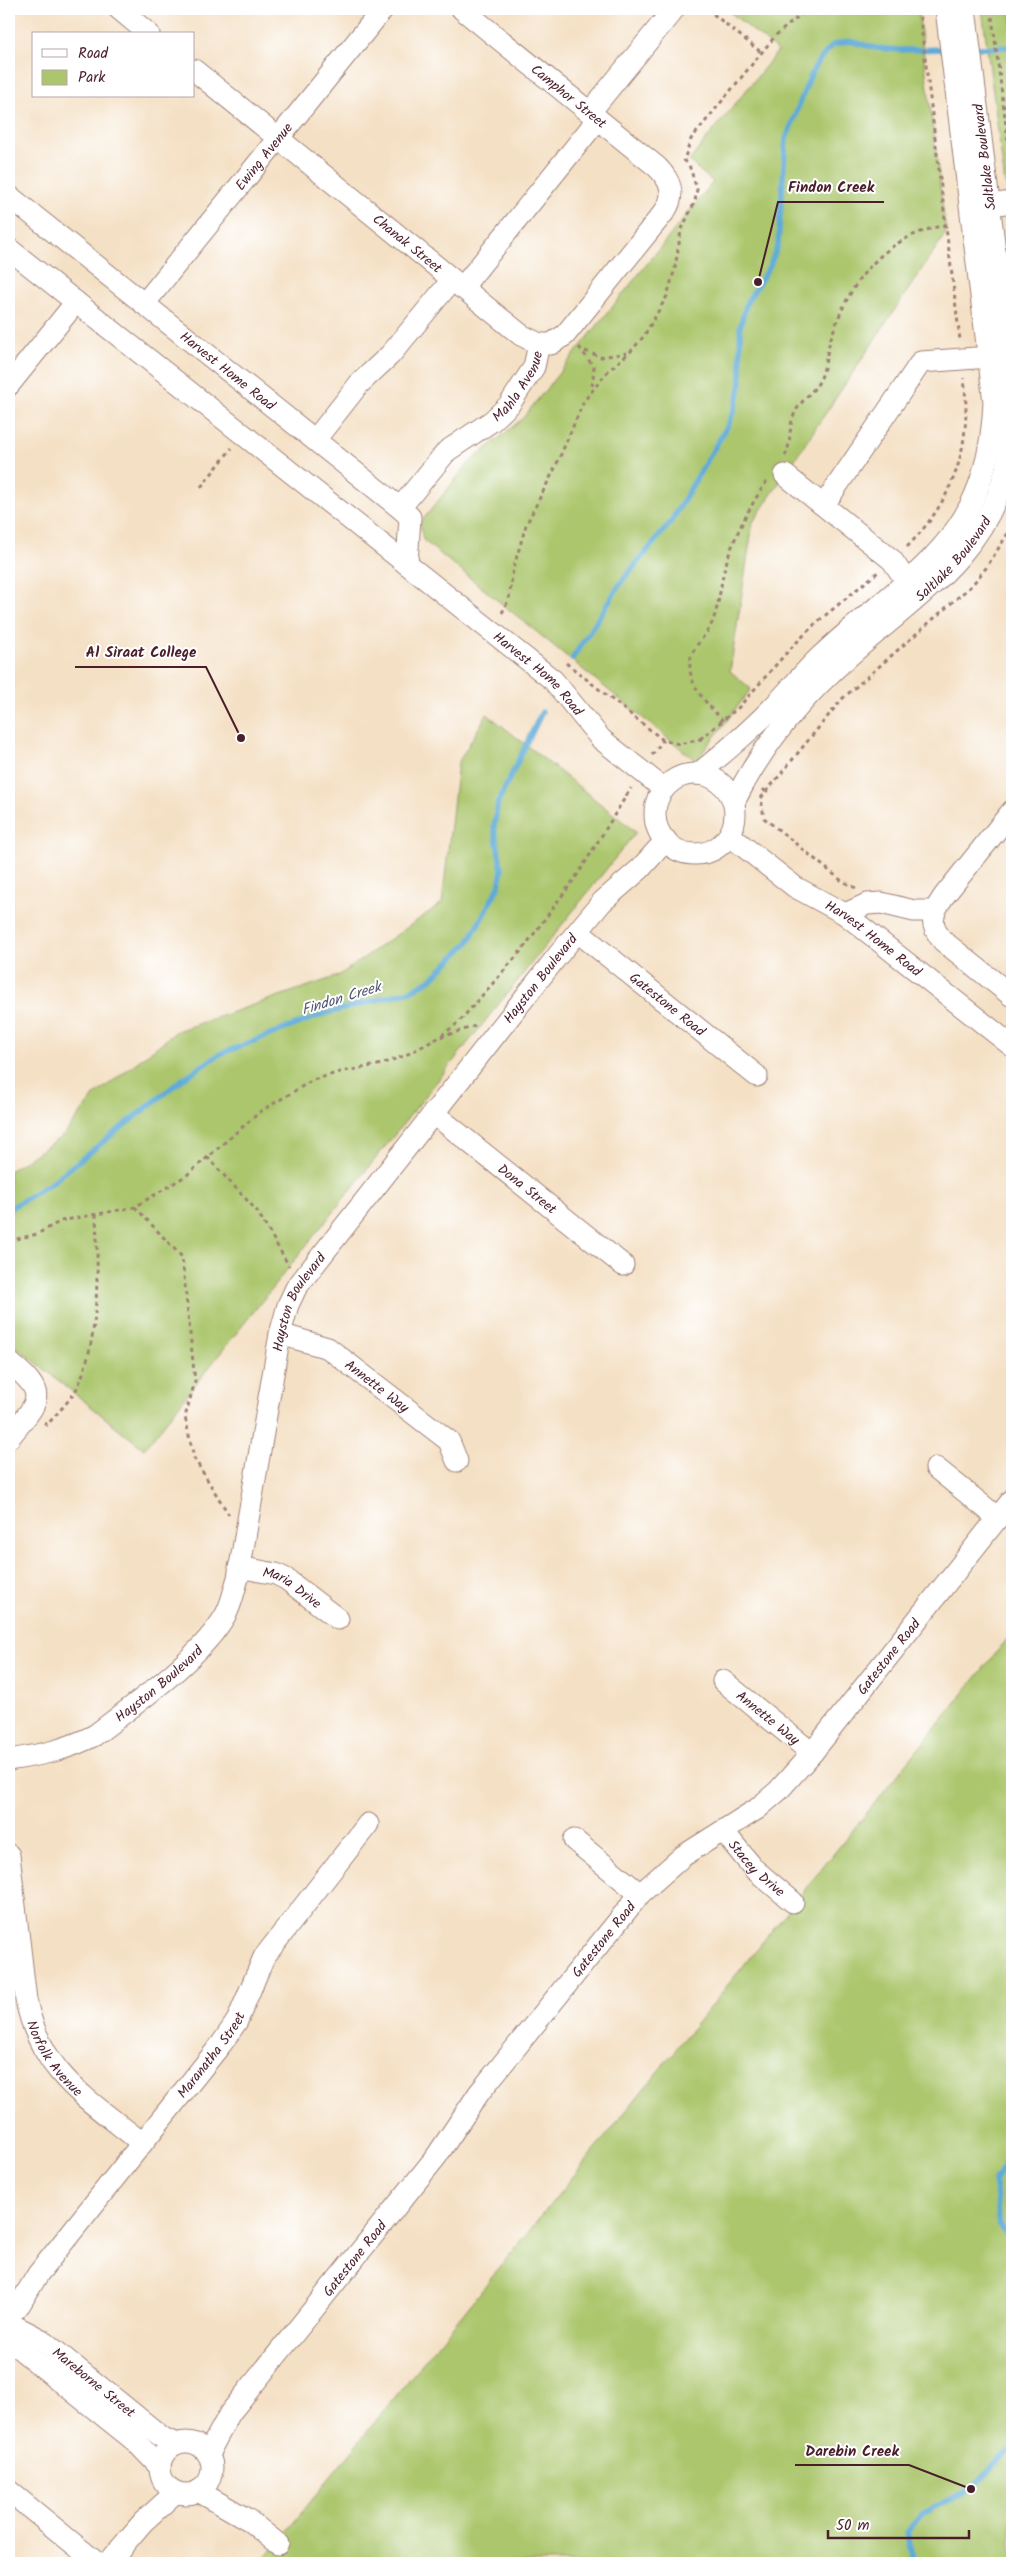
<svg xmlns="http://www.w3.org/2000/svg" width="1021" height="2572" font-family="Kalam,sans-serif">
<rect width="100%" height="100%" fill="#fff"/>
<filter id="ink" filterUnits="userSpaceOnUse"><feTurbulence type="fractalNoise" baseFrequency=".02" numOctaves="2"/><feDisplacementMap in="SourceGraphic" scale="10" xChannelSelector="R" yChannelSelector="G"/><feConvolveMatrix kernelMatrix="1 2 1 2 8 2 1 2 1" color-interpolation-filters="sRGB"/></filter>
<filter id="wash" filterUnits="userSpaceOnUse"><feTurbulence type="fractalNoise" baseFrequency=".0096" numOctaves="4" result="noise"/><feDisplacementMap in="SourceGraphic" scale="20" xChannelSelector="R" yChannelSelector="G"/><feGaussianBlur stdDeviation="1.12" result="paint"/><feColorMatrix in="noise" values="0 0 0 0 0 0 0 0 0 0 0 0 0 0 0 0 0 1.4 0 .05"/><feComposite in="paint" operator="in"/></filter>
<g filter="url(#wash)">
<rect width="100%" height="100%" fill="#f4e0c4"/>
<g fill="#abc66c" stroke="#7a724c">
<path d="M726 9H918L946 233 753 522 730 671 751 689 696 761 423 540 420 523 468 464 522 419 713 182 689 161 778 51Z"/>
<path d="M982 9H1012V188L1005 184Z"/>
<path d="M487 714 636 832 144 1449 9 1341V1171L63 1136 95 1095 177 1031 338 976 442 903 458 763Z"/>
<path d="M1012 1633V2563H261Z"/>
</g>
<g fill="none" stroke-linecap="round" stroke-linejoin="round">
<g stroke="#5eabd7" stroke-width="5.5">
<path d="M974 48 1012 47"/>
<path d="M572 659 622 581 670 523 728 425 736 405 741 382 740 327 747 302 770 265 778 245 786 139 811 74 820 59 833 45 849 41 876 48 901 50 948 49"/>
<path d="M9 1209 51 1183 184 1078 220 1054 324 1014 410 991 430 980 468 943 499 886 502 870 494 827 498 802 542 712"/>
<path d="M1012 2153 995 2180 1000 2226 1012 2247"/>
<path d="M915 2563 907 2532 922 2514 971 2489 1012 2447"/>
</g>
</g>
</g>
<g filter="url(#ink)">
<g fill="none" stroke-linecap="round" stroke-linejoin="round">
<defs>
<g id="minor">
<path d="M119 9 149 34"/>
<path id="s1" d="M194 70 521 335 539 344"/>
<path d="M590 112 674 9"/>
<path id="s2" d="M9 196 400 508 410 517 407 564"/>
<path d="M976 207 1012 202"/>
<path id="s3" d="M9 249 553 680 601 739 664 789"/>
<path d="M462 288 598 119"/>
<path id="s4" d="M144 304 383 9"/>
<path d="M9 385 76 302"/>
<path d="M315 440 359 384 391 354 452 280"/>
<path d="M785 475 892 560 907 582"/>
<path d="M830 496 921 362 990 357"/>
<path id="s5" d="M400 508 447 451 492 421 509 405 534 367 539 344H551L565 335 665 211C676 194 671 181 657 167L462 9"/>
<path d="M698 774C724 753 749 732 772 708 790 690 805 670 824 653 915 568 988 543 994 402L946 9"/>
<circle cx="695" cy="814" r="40"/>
<path id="s6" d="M734 802C761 748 801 699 846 659 907 603 987 556 1006 468 1012 441 1012 415 1012 388L965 9"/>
<path d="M1012 811 944 896C932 913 928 924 943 941L1012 996"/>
<path id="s7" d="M729 835 795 887 845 914 1012 1046"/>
<path d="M845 914 867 904 881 903 914 911H934"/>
<path id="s8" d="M578 932 757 1076"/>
<path id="s9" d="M433 1113 623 1265"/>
<path id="s10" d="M280 1334 328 1348 449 1441 457 1461"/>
<path d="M9 1362C51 1396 38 1401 9 1438"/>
<path d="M936 1468 998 1518"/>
<path id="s11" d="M239 1567 276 1574 286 1579 338 1619"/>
<path id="s12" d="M723 1681 812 1753"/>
<path id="s13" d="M9 1760C40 1755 67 1750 95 1735 134 1705 203 1656 226 1614 232 1603 234 1590 238 1578L280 1334 288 1305 296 1288 559 954 602 902 640 869 666 840"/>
<path id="s14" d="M724 1832 754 1869 793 1902"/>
<path d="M574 1840 640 1894"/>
<path id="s15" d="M9 1855 26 2000C41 2074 87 2098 142 2143"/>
<path id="s16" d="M9 2315 20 2304 38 2274 222 2043 237 2021 264 1957 368 1824"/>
<path id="s17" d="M9 2323 42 2340 163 2438 176 2444"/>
<path d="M9 2334 20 2349 135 2441 160 2467"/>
<circle cx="186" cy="2468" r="26"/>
<path id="s18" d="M208 2454 230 2413 436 2157 479 2093 640 1894 683 1856 757 1809 778 1791 812 1753 1012 1500"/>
<path d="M9 2491 97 2563"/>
<path d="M198 2491 247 2519 278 2544"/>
<path d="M108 2563 143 2522 176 2492"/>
</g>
</defs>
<use href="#minor" stroke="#9f8078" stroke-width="23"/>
<g stroke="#9f8078" stroke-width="3" stroke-dasharray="4 4" stroke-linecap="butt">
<path d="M707 9 762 53"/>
<path d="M919 9 960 340"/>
<path d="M991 9 1012 172"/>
<path d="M579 347 594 367 592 388"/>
<path d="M585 351 601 357 627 353"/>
<path d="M785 456C792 442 788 428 794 415 800 399 817 391 822 375 826 363 827 350 831 338 850 280 883 237 946 225"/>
<path d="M201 487 232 448"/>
<path d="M907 547C955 498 972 446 964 378"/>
<path d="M502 613 509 599 513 570 526 525 555 468 584 401 608 371 631 351 644 336 667 296 675 268 681 231 695 201 697 189 689 165 684 160 691 139 776 35 808 9"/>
<path d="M566 663 663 740 679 744 700 739 705 743"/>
<path d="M723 721C709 705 688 687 690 663 691 647 706 637 712 623 719 606 720 588 724 571 732 540 749 507 767 481"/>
<path d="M700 739 739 707 788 651 816 623 878 572"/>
<path d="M652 755 663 740"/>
<path d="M763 789 766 792 761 798 764 818 842 881 856 888"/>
<path d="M766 792 842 699 972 585 986 568 1012 527"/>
<path d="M441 1037 478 1025"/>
<path d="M207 1157 257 1211 289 1266"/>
<path d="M135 1207 182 1257 195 1381 185 1417 194 1458 229 1515"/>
<path d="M9 1241 37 1234 61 1221 135 1207 187 1175 261 1111 313 1080 340 1072 378 1065 404 1056 438 1038 458 1023 522 950 578 874 631 788"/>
<path d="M44 1423 47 1425C57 1413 71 1400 78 1386 100 1337 98 1267 96 1215"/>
</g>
<use href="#minor" stroke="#fff" stroke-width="21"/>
</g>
</g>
<g text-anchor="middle" stroke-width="4" stroke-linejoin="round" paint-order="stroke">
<g font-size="14" fill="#4a1f2b" stroke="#fff">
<text transform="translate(569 96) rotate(39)" y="5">Camphor Street</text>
<text dy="5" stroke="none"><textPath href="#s4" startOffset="190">Ewing Avenue</textPath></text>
<text transform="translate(984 157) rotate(-97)" y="5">Saltlake Boulevard</text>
<text dy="5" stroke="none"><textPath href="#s1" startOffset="275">Chanak Street</textPath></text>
<text dy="5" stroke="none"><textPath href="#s2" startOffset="280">Harvest Home Road</textPath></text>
<text dy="5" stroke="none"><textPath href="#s5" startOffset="172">Mahla Avenue</textPath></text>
<text dy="5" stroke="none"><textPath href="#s6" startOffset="330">Saltlake Boulevard</textPath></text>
<text dy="5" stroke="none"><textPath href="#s3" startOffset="679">Harvest Home Road</textPath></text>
<text dy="5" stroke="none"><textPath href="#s7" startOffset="178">Harvest Home Road</textPath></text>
<text dy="5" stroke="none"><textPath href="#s13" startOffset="998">Hayston Boulevard</textPath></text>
<text dy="5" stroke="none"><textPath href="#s8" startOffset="115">Gatestone Road</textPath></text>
<text dy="5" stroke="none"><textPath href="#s9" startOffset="121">Dona Street</textPath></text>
<text dy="5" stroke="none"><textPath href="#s13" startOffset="592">Hayston Boulevard</textPath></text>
<text dy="5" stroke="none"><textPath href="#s10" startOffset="112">Annette Way</textPath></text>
<text dy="5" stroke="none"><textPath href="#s11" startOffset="58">Maria Drive</textPath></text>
<text dy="5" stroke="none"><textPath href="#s18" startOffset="1055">Gatestone Road</textPath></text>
<text dy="5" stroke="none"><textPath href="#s13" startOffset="172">Hayston Boulevard</textPath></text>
<text dy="5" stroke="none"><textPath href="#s12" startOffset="58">Annette Way</textPath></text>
<text dy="5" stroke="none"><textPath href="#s14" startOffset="49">Stacey Drive</textPath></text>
<text dy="5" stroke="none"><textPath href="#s18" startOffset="650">Gatestone Road</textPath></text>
<text dy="5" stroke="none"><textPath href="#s16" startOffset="330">Maranatha Street</textPath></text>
<text dy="5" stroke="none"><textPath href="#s15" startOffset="212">Norfolk Avenue</textPath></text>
<text dy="5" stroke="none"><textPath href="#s18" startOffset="245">Gatestone Road</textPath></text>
<text dy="5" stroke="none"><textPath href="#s17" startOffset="104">Mareborne Street</textPath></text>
</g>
<g font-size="15" font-style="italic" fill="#525770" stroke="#fff">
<text transform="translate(341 998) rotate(-17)" y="5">Findon Creek</text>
</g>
</g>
<path fill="none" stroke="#4a1f2b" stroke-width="2" d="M758 282L778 202H884M241 738L206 667H75M971 2489L909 2465H795"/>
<g fill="#4a1f2b" stroke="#fff" stroke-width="2">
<circle cx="758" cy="282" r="5"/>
<circle cx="241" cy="738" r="5"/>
<circle cx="971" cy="2489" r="5"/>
</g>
<g font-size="15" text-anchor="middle" font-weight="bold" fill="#4a1f2b" stroke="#fff" stroke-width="4" stroke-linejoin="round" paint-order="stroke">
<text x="831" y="192">Findon Creek</text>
<text x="141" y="657">Al Siraat College</text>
<text x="852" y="2456">Darebin Creek</text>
</g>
<rect width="1021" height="2572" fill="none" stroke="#fff" stroke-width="30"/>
<rect x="32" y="32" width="162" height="65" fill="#ffffff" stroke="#b7a5aa"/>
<rect x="42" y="49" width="25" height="8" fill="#ffffff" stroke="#b7a5aa"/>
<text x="78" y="58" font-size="15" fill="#4a1f2b">Road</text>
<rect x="42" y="70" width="25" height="15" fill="#abc66c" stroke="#b7a5aa"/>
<text x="78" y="82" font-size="15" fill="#4a1f2b">Park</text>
<path d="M828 2530v8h141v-8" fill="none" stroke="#4a1f2b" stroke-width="2.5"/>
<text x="836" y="2530" font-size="15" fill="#4a1f2b" stroke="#ffffff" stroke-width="4" paint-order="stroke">50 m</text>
</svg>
